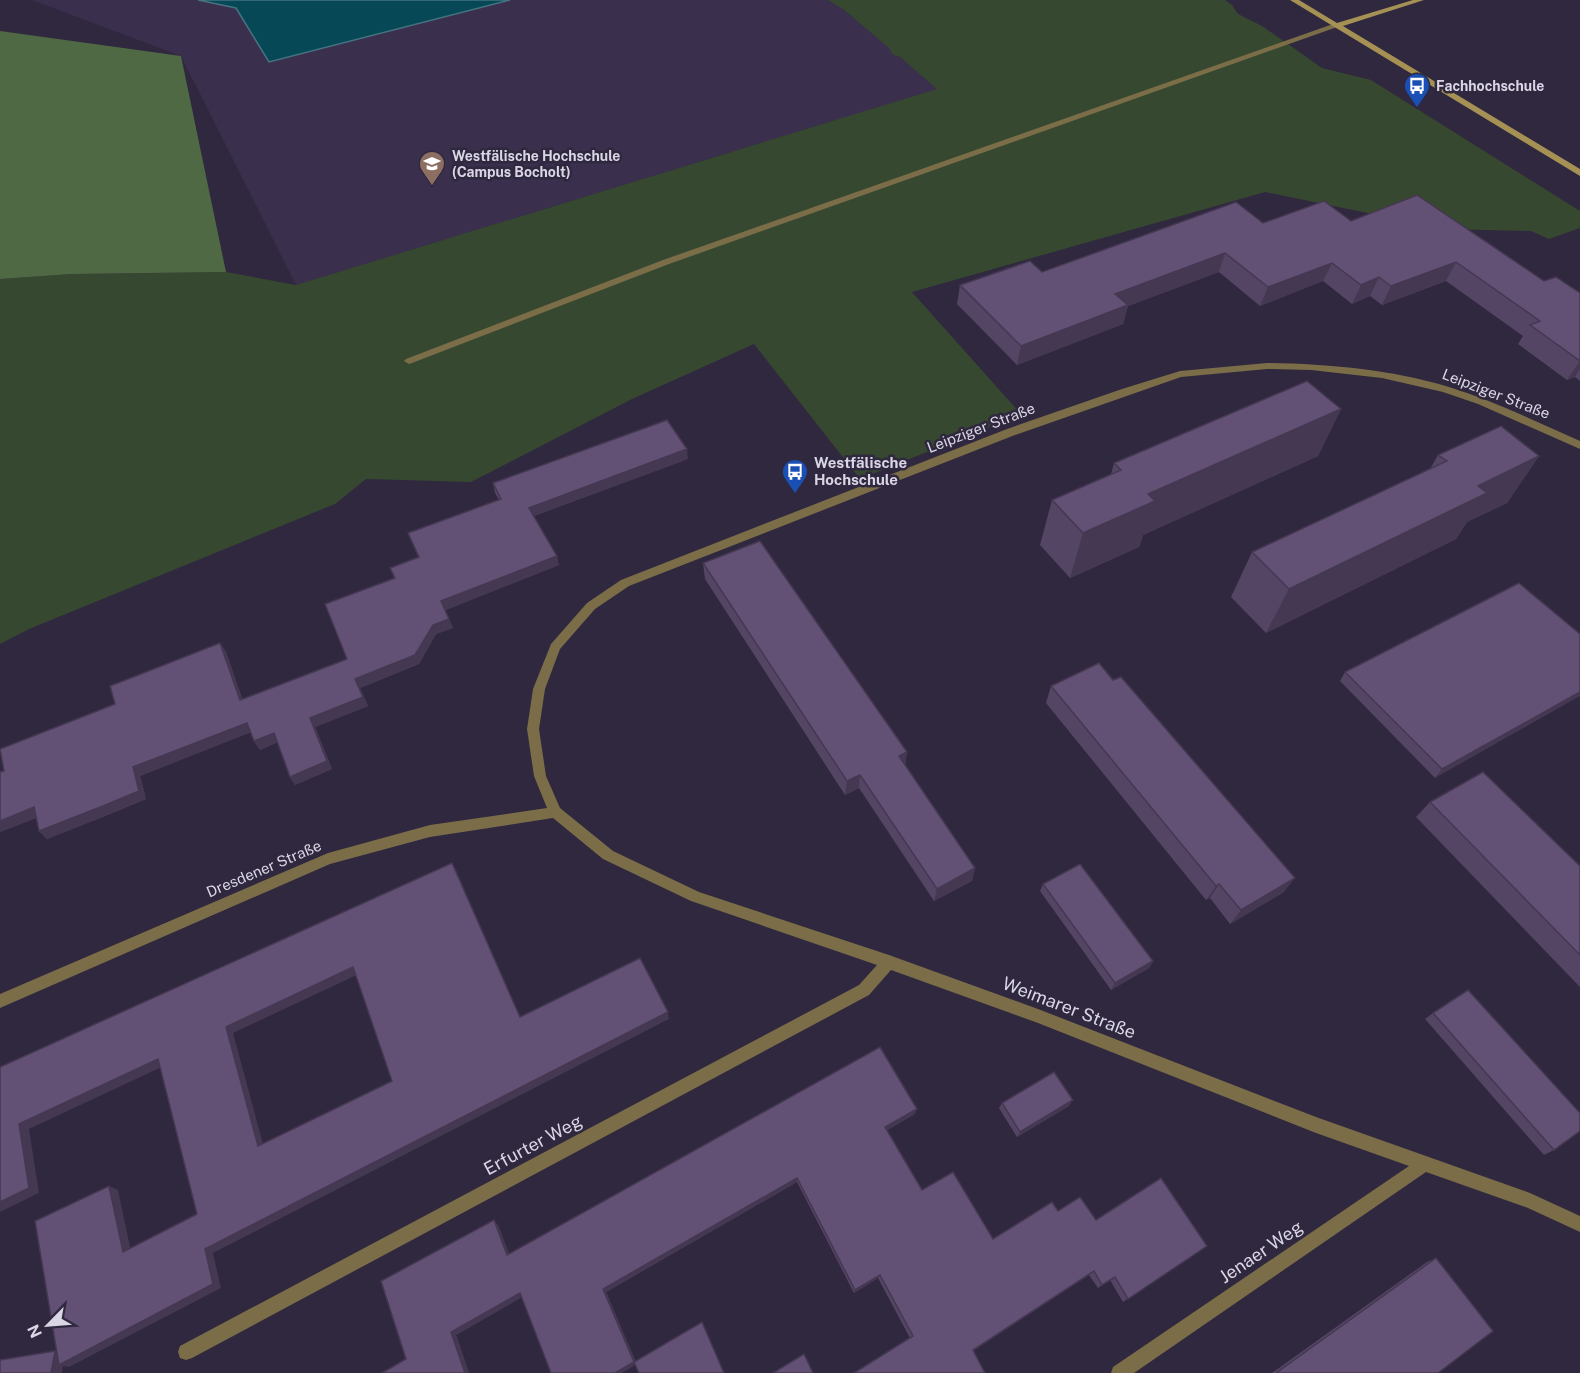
<svg xmlns="http://www.w3.org/2000/svg" width="1580" height="1373" font-family="'Public Sans',sans-serif">
<rect width="100%" height="100%" fill="#2f283f"/>
<path fill="#3a304e" d="M32 0H832L938 89 296 285 181 56Z"/>
<path fill="#374830" d="M828 0H1225L1232 5 1238 14 1262 26 1322 68 1371 80 1580 211V228L1549 239 1531 231 1446 229 1265 192 912 292 1021 414 860 479 754 344 632 399 471 482 366 479 335 504 29 629 0 644V279L72 274 226 272 296 285 937 89 900 57 892 54 890 49 843 9Z"/>
<path fill="#506945" d="M0 31 181 56 226 272 72 274 0 279Z"/>
<path fill="#064856" stroke="#467381" stroke-width="1.5" d="M198 0H510L269 62 236 8Z"/>
<g fill="none" stroke-linecap="round" stroke-linejoin="round">
<g fill="#7a6d48" fill-rule="evenodd">
<path d="M1333 24 1340 26 669 264 412 363 409 364 404 361 406 359 663 260Z"/>
<path d="M1267 363C1327 364 1390 369 1449 387 1494 401 1537 422 1580 441V449L1478 404 1443 392 1382 378 1311 370 1267 369 1181 377 1015 435 629 586 595 609 560 649 545 689 539 729 546 776 560 808 613 851 699 892 889 955 1038 1009 1316 1117 1530 1193 1580 1216V1232L1528 1208 1426 1172 1134 1373H1111L1113 1367 1409 1166 1316 1133 1038 1023 891 970 869 995 192 1358 186 1360 180 1358 178 1352 180 1346 859 985 877 965 691 901 603 859 553 818 430 837 330 864 0 1008V994L328 853 430 825 547 808 534 776 527 729 533 689 551 644 587 603 621 580 1007 429 1122 389 1180 371Z"/>
</g>
<path fill="#a69154" fill-rule="evenodd" d="M1290 0H1299L1337 23 1413 0H1424L1343 26 1580 169V176Z"/>
</g>
<g fill="#554565">
<path d="M1351 221 1580 293V381L1575 377 1567 380 1518 344 1523 336 1446 281 1382 305 1370 296 1352 304 1323 281 1260 306 1219 272 1128 306 1123 324 1017 365 957 304 960 285 1042 272 1263 223Z"/>
<path d="M1341 409 1318 456 1143 535 1139 547 1070 578 1040 545 1052 500 1111 474 1114 463Z"/>
<path d="M1438 455 1539 456 1507 503 1467 522 1456 539 1266 633 1231 597 1252 552 1430 469Z"/>
<path d="M688 459 534 516 559 565 445 610 453 628 436 634 419 664 360 688 368 706 315 727 332 769 295 785 290 777 278 742 260 750 254 741 251 732 140 776 146 799 110 814 47 839 39 831 36 818 0 832 4 771 115 704 220 643 226 652 242 699 347 659 394 578 390 568 418 557 408 533 499 500 495 493 493 483Z"/>
<path d="M703 563 907 752 905 765 975 868 972 881 934 901 859 788 845 795 705 579Z"/>
<path d="M1580 634 1435 778 1340 681 1345 672Z"/>
<path d="M1051 686 1284 892 1230 924 1210 898 1206 900 1046 703Z"/>
<path d="M1430 802 1580 866V987L1416 817Z"/>
<path d="M1043 884 1153 961 1149 968 1111 990 1040 891Z"/>
<path d="M1433 1013 1554 1150 1544 1155 1425 1019Z"/>
<path d="M1002 1103 1069 1106 1017 1137 999 1108Z"/>
<path d="M915 1114 887 1130 922 1190 993 1239 1058 1211 1207 1246 1123 1302 1110 1280 1098 1288 1089 1275 973 1351 910 1338 878 1278 854 1293 797 1182 606 1292 635 1361V1365L522 1297 456 1335 469 1373H382L406 1359 498 1225 509 1254Z"/>
<path d="M1436 1258 1438 1373H1272L1427 1262Z"/>
</g>
<g fill="#453852">
<path d="M1225 253 1219 272 1128 306 1123 324 1017 365 1021 346 1115 294Z"/>
<path d="M1456 262 1446 281 1382 305 1391 286Z"/>
<path d="M1332 263 1323 281 1260 306 1268 287Z"/>
<path d="M1379 277 1370 296 1352 304 1361 285Z"/>
<path d="M1580 361V369L1575 377 1567 380Z"/>
<path d="M1341 409 1318 456 1143 535 1139 547 1070 578 1083 533 1148 494Z"/>
<path d="M687 449 688 459 531 517 529 508Z"/>
<path d="M1539 456 1507 503 1467 522 1456 539 1266 633 1289 589 1478 486Z"/>
<path d="M557 556 559 565 444 611 441 601Z"/>
<path d="M449 619 453 628 436 634 419 664 360 688 368 706 315 727 332 769 295 785 290 777 310 718 355 679 433 625Z"/>
<path d="M220 643 226 652 246 709 240 700Z"/>
<path d="M1580 692V696L1435 778 1442 769Z"/>
<path d="M247 723 253 731 140 776 146 799 47 839 39 831 133 767Z"/>
<path d="M274 733 280 741 260 750 254 741Z"/>
<path d="M907 752 905 766 899 756Z"/>
<path d="M860 775 859 788 845 795 847 781Z"/>
<path d="M34 807 43 815 0 832V821Z"/>
<path d="M452 863 456 870 523 1023 520 1017Z"/>
<path d="M975 868 972 881 934 901 937 889Z"/>
<path d="M1295 878 1284 892 1230 924 1241 910Z"/>
<path d="M1219 884 1210 898 1206 900 1216 886Z"/>
<path d="M1153 961 1149 968 1111 990 1115 983Z"/>
<path d="M353 967 359 974 233 1033 265 1151 258 1146 226 1027Z"/>
<path d="M668 1012 669 1019 213 1253 221 1288 69 1367 63 1366 62 1373H51L55 1351 65 1353 205 1249Z"/>
<path d="M158 1059 166 1065 29 1129 39 1193 0 1212V1202L19 1124Z"/>
<path d="M1073 1100 1069 1106 1017 1137 1020 1132Z"/>
<path d="M917 1109 915 1114 884 1132 885 1127Z"/>
<path d="M797 1178V1182L606 1292 637 1364 622 1373H615L603 1289Z"/>
<path d="M109 1186 118 1190 132 1256 123 1252Z"/>
<path d="M494 1220 498 1225 511 1259 507 1255Z"/>
<path d="M1094 1271 1089 1275 970 1353 973 1350Z"/>
<path d="M880 1275 878 1278 854 1293 855 1290Z"/>
<path d="M520 1293 524 1296 456 1335 469 1373H465L451 1332Z"/>
</g>
<g fill="#635075" stroke="#453852" stroke-width="1.5" fill-rule="evenodd">
<path d="M1417 195 1544 281 1556 277 1580 293V361L1530 325 1540 321 1456 262 1391 286 1379 277 1361 285 1332 263 1268 287 1225 253 1115 294 1128 305 1021 346 960 285 1030 261 1042 272 1236 202 1263 223 1324 201 1351 221Z"/>
<path d="M1307 381 1341 409 1148 494 1155 501 1083 533 1052 500 1121 470 1114 463Z"/>
<path d="M667 420 687 449 529 508 557 556 441 601 449 619 433 625 415 655 355 679 363 697 310 718 327 761 290 777 274 733 254 741 247 723 133 767 139 791 103 806 39 831 34 807 0 821V772L4 771 0 749 115 704 110 686 220 643 240 700 347 659 325 604 395 578 390 568 419 557 408 533 501 499 493 483Z"/>
<path d="M1501 426 1539 456 1478 486 1487 493 1289 589 1252 552 1447 461 1438 455Z"/>
<path d="M760 541 907 752 899 756 975 868 937 889 860 775 847 781 703 563Z"/>
<path d="M1519 583 1580 634V692L1442 769 1345 672Z"/>
<path d="M1099 663 1113 680 1121 677 1295 878 1241 910 1219 884 1216 886 1051 686Z"/>
<path d="M1483 772 1580 866V955L1430 802Z"/>
<path d="M452 863 520 1017 640 958 668 1012 205 1249 213 1284 59 1365 35 1221 109 1186 123 1252 197 1214 158 1059 19 1124 29 1188 0 1202V1067ZM353 967 392 1081 258 1146 226 1027Z"/>
<path d="M1080 864 1153 961 1115 983 1043 884Z"/>
<path d="M1468 990 1580 1113V1131L1554 1150 1433 1013Z"/>
<path d="M880 1047 917 1109 885 1127 922 1190 953 1172 993 1239 1052 1202 1058 1211 1080 1197 1096 1220 1161 1178 1207 1246 1128 1299 1115 1277 1102 1285 1094 1271 973 1350 985 1373H854L913 1336 880 1275 855 1290 797 1178 603 1289 634 1362 615 1373H551L520 1293 451 1332 465 1373H382L406 1359 381 1281 494 1220 507 1255Z"/>
<path d="M1054 1072 1073 1100 1020 1132 1002 1103Z"/>
<path d="M1436 1258 1493 1331 1438 1373H1276Z"/>
<path d="M702 1322 724 1373H639L634 1362Z"/>
<path d="M55 1351 51 1373H0V1360Z"/>
<path d="M804 1354 813 1373H773Z"/>
</g>
<defs>
<symbol id="bus-pin" viewBox="-11 -11 22 30"><path d="M0 17L-7.5 6A9.5 9.5 0 1 1 7.5 6Z" fill="#1a4fb4" stroke="#2f283f"/><path d="M-5-6H5V4H4V6H2V4H-2V6H-4V4H-5ZM-3.5-4V0h7V-4ZM-3.5 1.2v1.5H-2V1.2ZM2 1.2v1.5H3.5V1.2Z" fill="#fff"/></symbol>
<symbol id="university-pin" viewBox="-11 -11 22 30"><path d="M0 17L-7.5 6A9.5 9.5 0 1 1 7.5 6Z" fill="#8d6e63" stroke="#2f283f"/><path d="M0-5L7-2L0 1L-7-2ZM-4 1L0 2.5L4 1V4Q0 6-4 4Z" fill="#fff"/></symbol>
</defs>
<g fill-rule="evenodd">
<use href="#bus-pin" x="1402" y="71" width="30" height="40"/>
<use href="#university-pin" x="417" y="149" width="30" height="40"/>
<use href="#bus-pin" x="780" y="457" width="30" height="40"/>
</g>
<g text-anchor="middle" stroke-width="5" stroke-linejoin="round" paint-order="stroke">
<g font-size="14" font-weight="bold" fill="#dad6e5" stroke="#2f283f" text-anchor="start">
<text x="1436" y="91">Fachhochschule</text>
<text x="452" y="161">Westfälische Hochschule<tspan x="452" dy="16">(Campus Bocholt)</tspan></text>
</g>
<g font-size="15" fill="#dad6e5" stroke="#2f283f">
<text transform="translate(1496 394) rotate(21)" y="5">Leipziger Straße</text>
<text transform="translate(981 428) rotate(-21)" y="5">Leipziger Straße</text>
<text transform="translate(264 869) rotate(-23)" y="5">Dresdener Straße</text>
</g>
<g font-size="15" font-weight="bold" fill="#dad6e5" stroke="#2f283f" text-anchor="start">
<text x="814" y="468">Westfälische<tspan x="814" dy="17">Hochschule</tspan></text>
</g>
<g font-size="18" fill="#dad6e5" stroke="#2f283f">
<text transform="translate(1069 1008) rotate(21)" y="6">Weimarer Straße</text>
<text transform="translate(533 1145) rotate(-28)" y="6">Erfurter Weg</text>
<text transform="translate(1261 1252) rotate(-34)" y="6">Jenaer Weg</text>
</g>
</g>
<g transform="translate(48 1325) rotate(245)" stroke="#2f283f" stroke-width="4.5" paint-order="stroke">
<path d="M0-4.5L10 22L0 15L-10 22Z" fill="#dad6e5"/>
<text y="-9" font-size="16" font-weight="bold" text-anchor="middle" fill="#dad6e5">N</text>
</g>
</svg>
